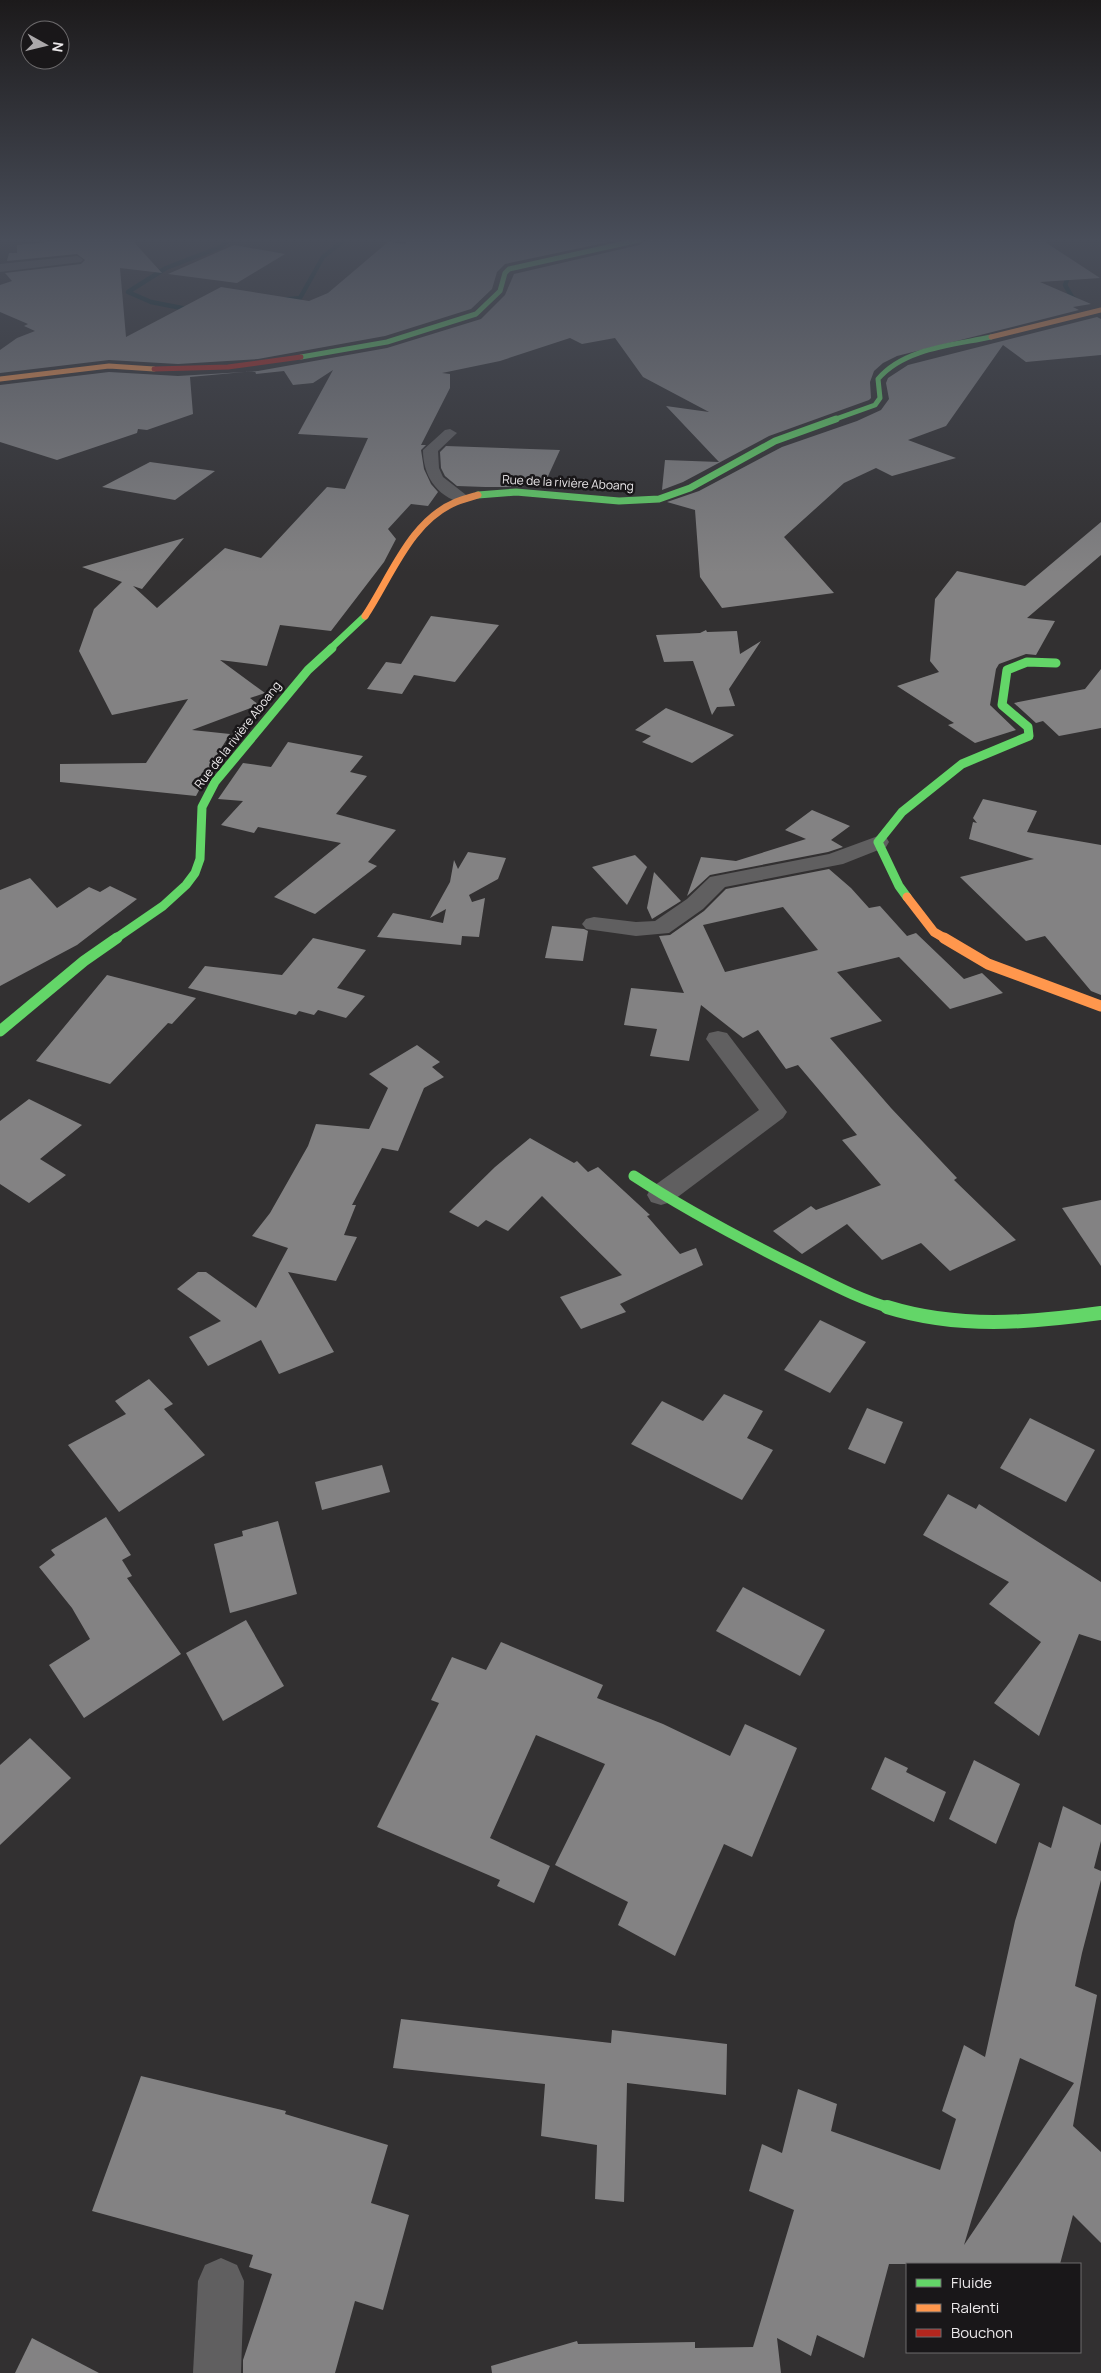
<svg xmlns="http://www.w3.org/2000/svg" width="1101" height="2373" font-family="Manrope,sans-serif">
<rect width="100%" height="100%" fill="#323031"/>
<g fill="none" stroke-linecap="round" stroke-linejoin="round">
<g stroke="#052529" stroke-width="4.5">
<path d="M1061 268 1067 280 1065 285 1072 297 1078 301"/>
<path d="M281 300 300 298 323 257 344 240"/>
<path d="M192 310 151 302 128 292 166 268 218 248 229 240"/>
</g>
</g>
<g fill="#838283" fill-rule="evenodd">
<path d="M71 240H132L162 273 120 268 126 337 221 287 309 301 328 293 388 242 406 244V240H618L505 264 497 272 492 289 471 309 385 336 258 359 178 364 109 360 0 373V350L17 338 35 331 24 326 28 324 0 312V285L12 281 5 273 81 264 85 260 77 254 7 261 9 253H17V245Z"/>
<path d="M647 240H1042L1100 278 1040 282 1091 304 1073 307 1079 310 897 356 883 363 874 371 870 382 871 398 869 400 769 436 683 482 662 490 665 460 719 462 666 406 709 412 643 377 615 338 582 344 570 338 500 361 442 373 450 374V388L421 445H426L421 450 424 469 431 484 438 492 428 506 411 504 388 529 396 539 384 562 331 631 280 625 267 666 220 660 265 693 250 698 259 705 192 730 230 734 214 760H220L204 781 196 796 60 782V764L146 763 188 699 112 715 79 651 94 609 122 582 82 567 184 538 142 589 133 586 157 608 225 548 261 558 327 487 345 489 368 438 298 434 333 370 313 383 293 385 284 371 256 374 255 371 190 377 193 414 147 430 138 429 137 433 57 460 0 442V385L109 372 178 376 258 371 387 348 481 319 505 295 514 274 639 245Z"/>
<path d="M234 245 285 254 237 283 168 274Z"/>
<path d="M1097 317 1101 319V355L1026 362 1003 345 946 426 908 440 956 458 892 476 876 468 844 483 784 537 834 593 722 608 700 577 695 510 667 502 699 491 782 447 857 421 881 410 889 399 886 383 888 378 908 365Z"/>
<path d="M446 446 560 450 544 485 525 483 523 487H485L457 486 445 476 441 468 440 452Z"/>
<path d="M150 462 215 471 175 500 102 487Z"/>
<path d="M1101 522V555L1027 618 1055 621 1036 655 1026 654 999 664 996 669 990 705 1016 730 975 743 948 725 954 723 897 686 939 672 930 661 935 599 957 571 1025 586Z"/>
<path d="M431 616 499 625 455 682 414 675 402 694 367 689 386 662 401 664Z"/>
<path d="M706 630 707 632 737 631 740 654 761 641 729 689 735 706 717 707 712 715 693 661 664 662 656 635 700 633Z"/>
<path d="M1101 669V728L1059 736 1043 721 1036 723 1014 703 1085 689Z"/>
<path d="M666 708 734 735 692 763 642 742 651 736 635 730Z"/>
<path d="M288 742 363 756 350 772 367 776 336 814 396 830 368 862 377 866 315 914 274 897 341 843 258 827 254 833 221 825 243 801 218 799 243 763 271 767Z"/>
<path d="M983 799 1037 811 1027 832 1101 845V995L1091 991 1045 936 1026 941 960 877 1034 859 969 839 973 822 977 823 973 818Z"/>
<path d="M812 810 850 826 831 840 843 847 828 852 710 875 687 896 701 857 736 861 806 839 785 830Z"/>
<path d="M468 852 506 858 498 879 469 895 472 902 485 898 479 937 462 936 461 945 377 937 393 913 443 923 446 909 430 918 450 882 454 860 458 869Z"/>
<path d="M635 855 647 867 627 905 592 867Z"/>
<path d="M829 869 851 888 869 908 880 906 907 936 916 933 964 979 982 973 1003 993 950 1009 899 957 837 972 882 1021 830 1038 891 1108 957 1178 954 1180 1016 1240 950 1271 921 1243 882 1260 847 1224 802 1254 773 1231 811 1206 816 1210 881 1185 842 1140 857 1135 798 1065 786 1069 758 1030 743 1038 701 1005 689 1061 650 1056 657 1029 624 1025 631 988 684 993 659 936 670 935 704 911 726 889ZM783 907 818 950 725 972 703 925Z"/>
<path d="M654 872 681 901 652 919 647 908Z"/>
<path d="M30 878 57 908 89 887 100 892 110 886 137 899 77 945 0 986V890Z"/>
<path d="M552 926 584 929 588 931 583 961 545 958Z"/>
<path d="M313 938 366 950 337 988 365 996 346 1018 318 1010 314 1015 299 1011 296 1015 188 988 205 966 282 975Z"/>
<path d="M107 975 196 998 172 1024 168 1023 110 1084 36 1061Z"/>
<path d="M417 1045 440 1062 432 1067 444 1077 424 1088 398 1151 382 1148 352 1205H356L344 1235 357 1237 336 1281 288 1272 334 1352 279 1374 261 1340 208 1366 189 1337 221 1321 177 1289 198 1272H206L256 1308 288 1248 252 1236 270 1213 308 1146 316 1124 369 1129 388 1088 369 1074Z"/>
<path d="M29 1099 82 1125 40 1159 66 1175 29 1203 0 1184V1121Z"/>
<path d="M530 1138 574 1163 577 1161 588 1172 598 1167 650 1215 647 1216 680 1254 696 1248 703 1265 620 1304 626 1312 581 1329 560 1297 622 1275 542 1196 508 1231 486 1220 478 1227 449 1212 495 1167Z"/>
<path d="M1101 1200V1266L1062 1208Z"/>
<path d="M820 1320 866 1342 830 1393 784 1370Z"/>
<path d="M149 1379 173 1404 164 1409 205 1455 119 1512 68 1445 126 1414 115 1401Z"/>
<path d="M724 1394 763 1411 747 1438 773 1450 742 1500 631 1444 662 1401 703 1421Z"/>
<path d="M867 1408 903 1422 885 1464 848 1449Z"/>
<path d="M1030 1418 1095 1450 1066 1502 1000 1468Z"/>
<path d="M382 1465 390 1492 322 1510 315 1482Z"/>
<path d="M948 1494 976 1509 979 1504 1101 1582V1641L1079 1634 1039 1736 994 1703 1041 1642 989 1604 1009 1582 923 1535Z"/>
<path d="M106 1517 131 1555 122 1560 132 1576 127 1578 181 1654 84 1718 49 1665 90 1639 72 1608 39 1567 55 1555 51 1550Z"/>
<path d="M278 1521 297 1594 230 1613 214 1544 243 1536 242 1531Z"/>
<path d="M743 1587 825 1630 800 1676 716 1631Z"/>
<path d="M246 1620 284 1686 223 1721 186 1653Z"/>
<path d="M501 1642 603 1685 597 1698 663 1724 730 1756 745 1724 797 1748 752 1857 724 1844 675 1956 618 1925 628 1902 555 1865 605 1764 536 1735 490 1838 550 1866 534 1903 497 1886 500 1880 377 1827 439 1703 431 1700 452 1657 486 1670Z"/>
<path d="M30 1738 71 1778 0 1845V1765Z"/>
<path d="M885 1757 908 1768 906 1772 946 1792 934 1822 871 1789Z"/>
<path d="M974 1760 1020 1784 996 1844 949 1819Z"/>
<path d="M1063 1806 1101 1825V1841L1094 1868 1101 1871V1880L1082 1953 1075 1986 1097 1995 1073 2126 1101 2152V2243L1073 2215 1060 2264H889L864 2358 817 2335 811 2356 777 2338 781 2373H492L491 2366 577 2341 578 2344 695 2342V2348L753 2347 794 2210 749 2191 762 2144 782 2153 798 2089 837 2104 831 2131 940 2170 956 2119 942 2111 964 2045 985 2057 1015 1921 1039 1842 1051 1848ZM1020 2058 1074 2083 964 2245Z"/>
<path d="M401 2019 611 2043 612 2030 727 2044 726 2095 627 2083 624 2202 595 2199 597 2145 541 2136 545 2084 393 2068Z"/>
<path d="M141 2076 286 2111 285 2114 388 2145 371 2203 409 2215 383 2310 355 2301 335 2373H243V2360L272 2274 249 2267 253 2255 92 2211Z"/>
<path d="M32 2338 99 2373H15Z"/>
</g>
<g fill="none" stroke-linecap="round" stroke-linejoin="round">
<g fill="#605f60" fill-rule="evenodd">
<path d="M77 256 81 258 83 260 81 262 0 272V264Z"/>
<path d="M450 429 457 433 438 451 439 468 443 477 470 498 468 501 462 503C436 496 423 475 423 450L445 430Z"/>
<path d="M878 836 886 837 889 842 886 847 843 864 725 887 703 909 669 933 636 936 586 929 582 924 586 919 594 917 636 922 655 921 687 899 710 877 829 854Z"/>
<path d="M718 1031 727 1033 787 1112 783 1118 671 1202 661 1205 651 1202 647 1195 651 1188 759 1110 706 1039 709 1033Z"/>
<path d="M221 2258 237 2265 244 2281 241 2373H193L198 2281 205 2265Z"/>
</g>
<g stroke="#63d668" stroke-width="5">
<path d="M301 357 387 342 476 314 500 291 505 273 509 269 639 240"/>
<path d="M833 420 875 405 880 398 878 379C904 348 954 345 991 337"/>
</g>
<g stroke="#63d668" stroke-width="7">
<path d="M478 495 516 492 619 501 659 499 690 488 775 441 836 419"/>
<path d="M330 649 365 616"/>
</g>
<g stroke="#63d668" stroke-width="9">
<path d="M907 897 899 886 878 842 902 812 962 764 1029 736 1028 727 1002 705 1007 670 1027 662 1056 663"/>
<path d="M115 939 163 906 186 885 195 873 200 859 202 807 215 782 308 670 332 648"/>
</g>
<g stroke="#63d668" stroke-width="11">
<path d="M0 1031 84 961 117 938"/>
<path d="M634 1176C686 1210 741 1239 797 1267 828 1282 858 1299 891 1308"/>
</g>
<path stroke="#63d668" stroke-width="14" d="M887 1307C958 1329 1029 1323 1101 1313"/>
<g stroke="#ff974d" stroke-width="5">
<path d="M991 337 1101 310"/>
<path d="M0 379 109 366 154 369"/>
</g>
<path stroke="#ff974d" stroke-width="7" d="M365 616C391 577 410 521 456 502 463 499 471 497 478 495"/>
<path stroke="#ff974d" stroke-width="9" d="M907 897 934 932 946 939"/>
<path stroke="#ff974d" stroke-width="11" d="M944 938 988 964 1101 1006"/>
<path stroke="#b3261e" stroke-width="5" d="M154 369 228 367 301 357"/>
</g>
<linearGradient id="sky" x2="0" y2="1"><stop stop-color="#1c1a1b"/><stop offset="0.42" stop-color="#494e5a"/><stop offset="1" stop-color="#494e5a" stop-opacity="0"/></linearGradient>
<rect width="1101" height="572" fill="url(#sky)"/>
<g text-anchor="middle" stroke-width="5" stroke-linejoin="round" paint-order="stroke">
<g font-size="12" fill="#ece9eb" stroke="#191719">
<text transform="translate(568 483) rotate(3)" y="4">Rue de la rivière Aboang</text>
<text transform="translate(238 735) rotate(-52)" y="4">Rue de la rivière Aboang</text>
</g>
</g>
<rect x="906" y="2263" width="175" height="90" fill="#191719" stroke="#6d6b6d"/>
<rect x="916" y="2279" width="25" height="8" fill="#63d668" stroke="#6d6b6d"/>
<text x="951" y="2288" font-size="15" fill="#ece9eb">Fluide</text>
<rect x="916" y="2304" width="25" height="8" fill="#ff974d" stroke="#6d6b6d"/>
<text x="951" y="2313" font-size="15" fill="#ece9eb">Ralenti</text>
<rect x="916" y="2329" width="25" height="8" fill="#b3261e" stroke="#6d6b6d"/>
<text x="951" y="2338" font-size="15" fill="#ece9eb">Bouchon</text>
<g transform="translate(45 45) rotate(98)"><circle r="24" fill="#191719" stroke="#6d6b6d"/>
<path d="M0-4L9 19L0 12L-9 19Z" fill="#aba8aa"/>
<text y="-8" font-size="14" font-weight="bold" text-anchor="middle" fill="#ece9eb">N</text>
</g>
</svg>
